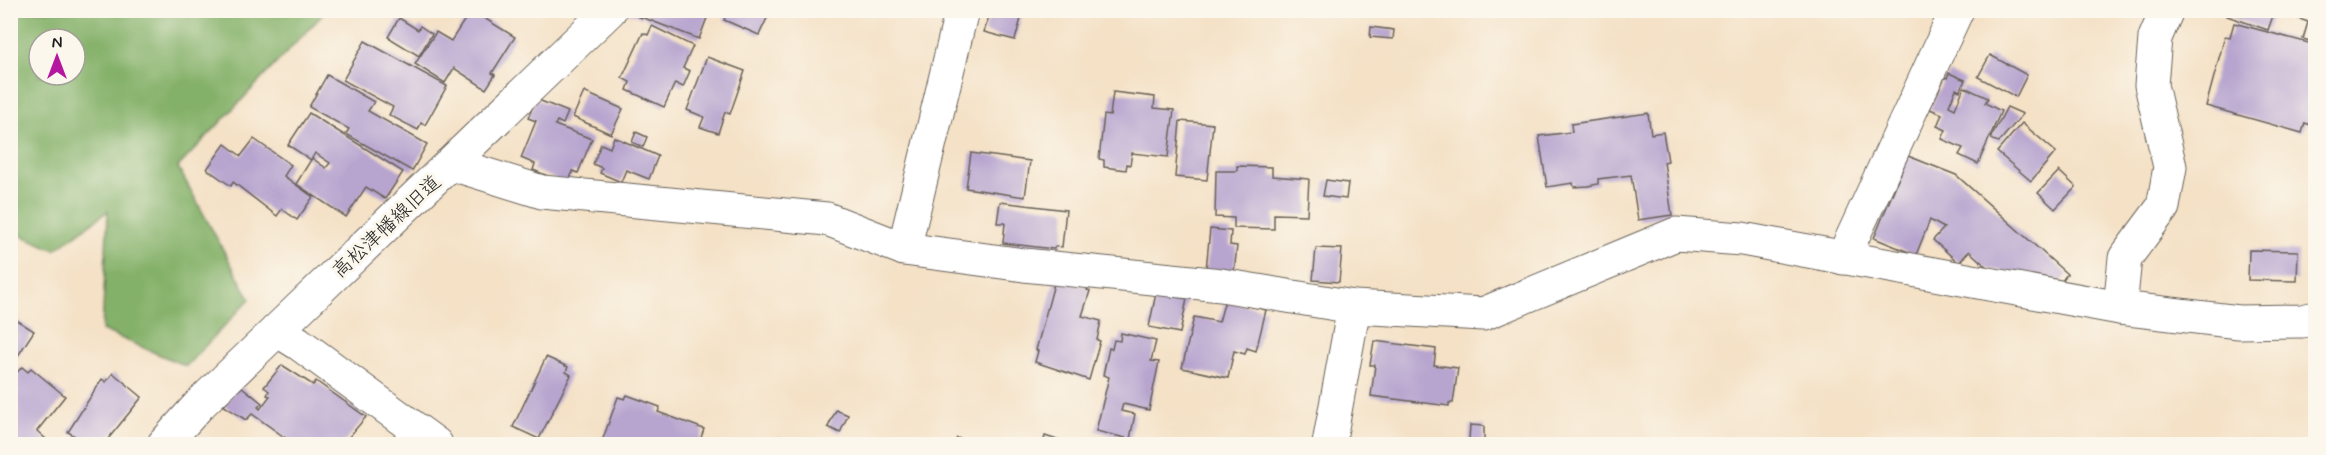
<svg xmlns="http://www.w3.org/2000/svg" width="2326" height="455" font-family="Mynerve,'Klee One',sans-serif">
<rect width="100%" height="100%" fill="#fbf7ec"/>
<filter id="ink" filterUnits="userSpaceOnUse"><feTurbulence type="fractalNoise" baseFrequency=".0167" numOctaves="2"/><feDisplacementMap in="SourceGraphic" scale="12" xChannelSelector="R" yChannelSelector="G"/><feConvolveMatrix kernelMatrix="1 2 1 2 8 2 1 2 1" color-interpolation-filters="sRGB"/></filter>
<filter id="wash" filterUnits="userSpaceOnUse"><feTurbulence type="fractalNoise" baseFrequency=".008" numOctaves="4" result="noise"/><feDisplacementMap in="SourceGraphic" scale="24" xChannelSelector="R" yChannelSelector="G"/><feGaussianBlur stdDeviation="1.35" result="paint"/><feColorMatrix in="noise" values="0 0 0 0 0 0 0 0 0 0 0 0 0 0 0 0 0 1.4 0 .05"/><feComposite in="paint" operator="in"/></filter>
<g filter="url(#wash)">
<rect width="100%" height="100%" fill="#f4e1c6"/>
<path fill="#84b169" stroke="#506642" stroke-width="1.5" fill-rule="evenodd" d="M10 11H326L178 167 250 299 186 366 102 330 108 211 55 250 11 231ZM39 39H75V75H39Z"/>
<g id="blocks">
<g fill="#b7a4cf">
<path d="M471 10 515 37 492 73 495 75 486 89 454 68 445 83 415 64 436 32 451 41Z"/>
<path d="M629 10H645L642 18 627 12Z"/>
<path d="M647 10H710L699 39 644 18Z"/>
<path d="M728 10H760L769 14 759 35 724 20Z"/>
<path d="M991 10H1006L1022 15 1015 40 984 32Z"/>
<path d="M2229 10H2275L2268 30 2227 16Z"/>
<path d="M2316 10V43L2303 39 2308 22 2277 11Z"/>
<path d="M399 18 418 30 420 26 432 34 419 56 388 37Z"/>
<path d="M2234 23 2316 45V111L2311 125 2305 123 2302 133 2206 106 2225 36 2230 37Z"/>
<path d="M652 26 693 46 683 68 690 71 683 87 675 83 664 107 627 90 630 82 622 78 643 33 648 35Z"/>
<path d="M1371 27 1394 30 1393 39 1370 37Z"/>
<path d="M365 41 447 86 425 125 421 123 418 130 389 115 393 107 343 80Z"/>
<path d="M1990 55 2027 75 2016 97 1978 77Z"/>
<path d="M707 57 745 71 730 114 725 112 718 133 700 127 704 117 687 110Z"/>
<path d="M1949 73 1965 80 1960 91 1956 89 1949 106 1955 109 1964 87 1988 98 1985 103 2001 111 1978 164 1959 155 1963 148 1942 139 1946 130 1937 126 1942 114 1930 109 1945 77 1947 78Z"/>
<path d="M327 75 374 102 368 111 427 144 412 171 346 134 349 129 309 107Z"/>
<path d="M584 92 623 109 611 134 573 117Z"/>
<path d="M1113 92 1155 97 1154 108 1174 110 1168 157 1132 153 1130 165 1127 164 1126 170 1104 167V160L1099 159 1104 115 1110 116Z"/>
<path d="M536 99 568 112 563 124 557 121 555 125 592 139 578 173 573 171 568 184 533 170 535 164 521 158 536 121 528 118Z"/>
<path d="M2007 107 2023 114 1999 142 1992 140 1991 137Z"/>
<path d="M309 113 403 172 385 199 366 187 346 217 296 184 312 158 326 168 330 163 315 153 311 160 288 145Z"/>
<path d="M1648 113 1651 134 1663 132 1668 161 1664 162 1672 215 1638 220 1631 175 1598 179V184L1588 186 1574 187 1573 183 1547 187 1539 136 1572 132 1571 124Z"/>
<path d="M1180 121 1213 124 1207 180 1175 177Z"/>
<path d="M2022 123 2056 152 2031 181 1997 152Z"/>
<path d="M636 132 647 137 643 147 632 142Z"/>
<path d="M614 137 658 156 649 179 626 170 621 182 600 173 602 168 593 164 601 144 610 148Z"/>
<path d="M254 139 291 165 284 176 313 197 297 220 282 209 277 216 233 182 231 186 207 169 225 144 241 156Z"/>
<path d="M971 153 1030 161 1025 197 966 188Z"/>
<path d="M1908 156 1956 175 2067 274 2062 281 1989 269 1969 251 1959 263 1933 240 1944 228 1930 220 1916 255 1874 238Z"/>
<path d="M1237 166 1272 167V176L1309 179 1307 215 1274 214V229L1234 228V218L1215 217 1216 171H1237Z"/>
<path d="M2059 171 2076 187 2055 209 2038 193Z"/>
<path d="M1326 180 1348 183 1346 199 1323 196Z"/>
<path d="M1000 202 1066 210 1062 247 1055 246 1054 249 1003 243 1005 223H997Z"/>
<path d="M1210 229 1231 231 1230 245 1237 246 1234 273 1206 270Z"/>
<path d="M1316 248 1342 249 1339 282 1313 280Z"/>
<path d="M2249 250 2298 251 2297 281 2248 280Z"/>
<path d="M1055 280 1088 287 1087 290 1090 291 1082 316 1101 321 1097 340 1100 341 1089 380 1035 362 1038 351 1036 350Z"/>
<path d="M1156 293 1187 299 1180 333 1149 327Z"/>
<path d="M1225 300 1266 310 1256 351 1247 348 1245 354 1234 351 1228 378 1182 368 1194 317 1219 322Z"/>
<path d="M10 316 34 331 10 368Z"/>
<path d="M1121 333 1156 341 1151 361 1159 362 1149 410 1123 404 1121 411 1135 414 1130 439 1096 431 1109 377 1103 375 1109 348 1112 349 1114 340 1120 341Z"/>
<path d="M1374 341 1436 349 1434 365 1458 368 1453 403H1449V406L1371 396 1375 365H1370Z"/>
<path d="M546 357 568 367 566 372 571 375 539 439 513 427Z"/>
<path d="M282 365 313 385 316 381 366 417 343 444H294L252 414 246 420 224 406 237 387 240 389 242 387 262 403 258 407 260 409 270 396 267 395 269 391 264 387Z"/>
<path d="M22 367 28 372 31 368 65 396 37 431 46 439 41 444H10V380Z"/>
<path d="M113 373 142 397 104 444H88L68 432 102 379 106 382Z"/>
<path d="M627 395 660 407 658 412 704 429 699 444H601L618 397 625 399Z"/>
<path d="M836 410 848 415 840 433 828 427Z"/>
<path d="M1470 425 1484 426V441L1469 440Z"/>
<path d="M1045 436 1070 444H1043Z"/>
<path d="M779 437 797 444H776Z"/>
<path d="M957 438 976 444H954Z"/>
<path d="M1352 438 1389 441 1388 444H1352Z"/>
</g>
</g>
</g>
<g filter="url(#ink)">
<use href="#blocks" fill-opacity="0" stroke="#686158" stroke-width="1.5"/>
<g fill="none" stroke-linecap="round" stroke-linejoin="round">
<defs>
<g id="minor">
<path d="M452 164 542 192 827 219 904 249 1024 265 1221 285 1354 307 1483 314 1676 234 1742 239 2120 308 2239 322 2302 321 2316 318"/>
<path d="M904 249 962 10"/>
<path d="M1843 258 1957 10"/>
<path d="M2120 308 2125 258 2163 207 2170 167 2151 85 2155 38 2167 10"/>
<path d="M277 330 298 343 436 444"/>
</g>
<g id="tertiary">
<path d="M164 444 200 404 277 330 610 10"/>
<path d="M1329 444 1354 307"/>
</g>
</defs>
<use href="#minor" stroke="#686158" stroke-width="35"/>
<use href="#tertiary" stroke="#686158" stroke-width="35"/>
<use href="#minor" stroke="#fff" stroke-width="33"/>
<use href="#tertiary" stroke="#fff" stroke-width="33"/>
</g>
</g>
<g text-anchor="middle" stroke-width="6" stroke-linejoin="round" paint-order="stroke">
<g font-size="20" fill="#1c1c1c" stroke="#fbf7ec">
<text transform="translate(386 226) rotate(-43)" y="7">高松津幡線旧道</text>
</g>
</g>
<rect width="2326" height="455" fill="none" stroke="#fbf7ec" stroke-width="36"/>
<g transform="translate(57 57)"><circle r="28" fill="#fbf7ec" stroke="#a29f99" stroke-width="1.5"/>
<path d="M0-4.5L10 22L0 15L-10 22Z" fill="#b5179e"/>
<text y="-9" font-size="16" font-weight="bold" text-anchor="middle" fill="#1c1c1c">N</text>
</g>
</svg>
